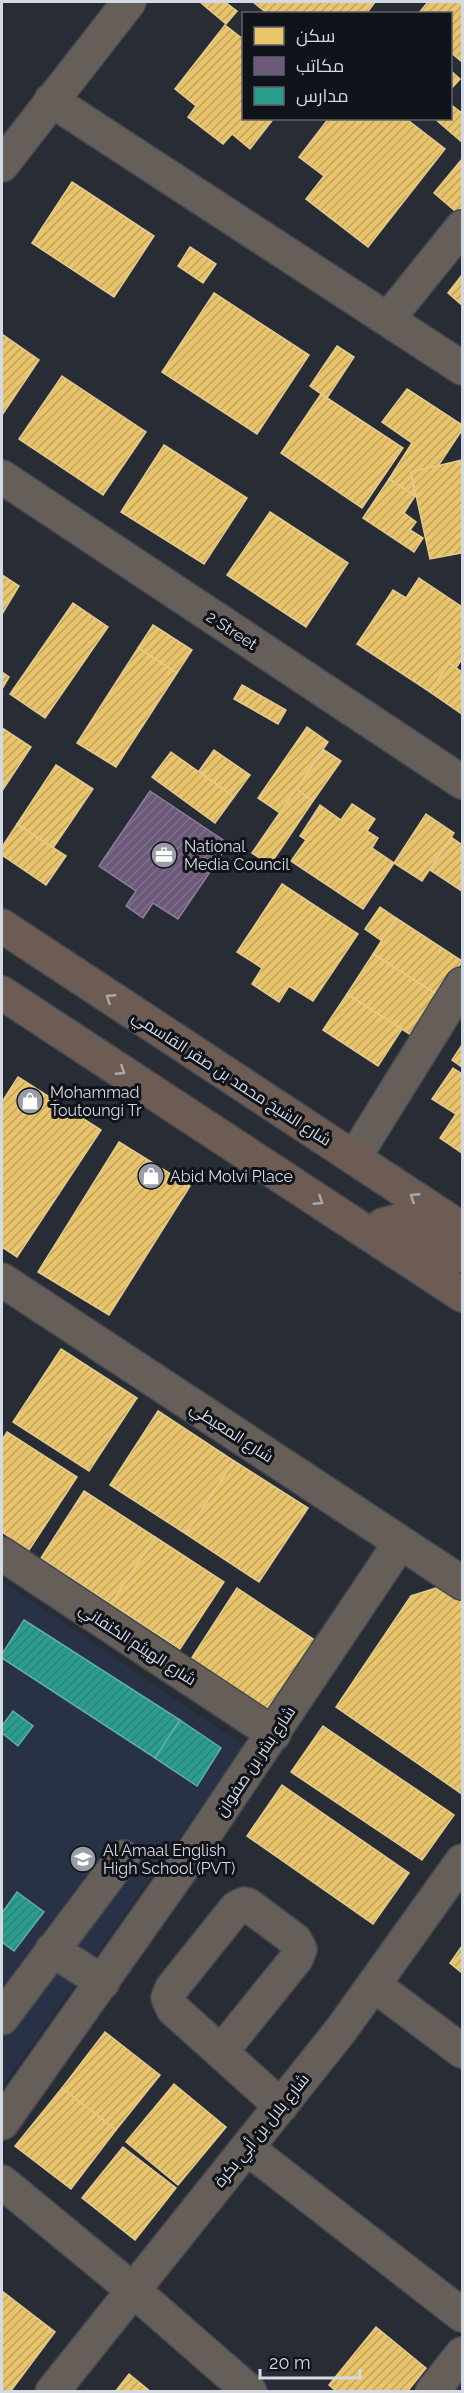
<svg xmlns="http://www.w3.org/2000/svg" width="464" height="2393" font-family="Raleway,Cairo,sans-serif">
<defs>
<pattern id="homes-hatch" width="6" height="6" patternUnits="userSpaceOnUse" patternTransform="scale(1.5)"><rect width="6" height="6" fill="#e9c46a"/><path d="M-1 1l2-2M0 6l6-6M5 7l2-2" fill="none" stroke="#bfa360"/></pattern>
<pattern id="offices-hatch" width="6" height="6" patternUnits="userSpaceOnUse" patternTransform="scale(1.5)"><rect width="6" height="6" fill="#6d597a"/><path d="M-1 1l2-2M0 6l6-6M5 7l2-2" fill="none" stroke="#81708d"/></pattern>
<pattern id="schools-hatch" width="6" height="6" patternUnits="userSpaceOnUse" patternTransform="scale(1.5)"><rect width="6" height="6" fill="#2a9d8f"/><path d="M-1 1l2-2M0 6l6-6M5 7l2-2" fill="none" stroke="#318178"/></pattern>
</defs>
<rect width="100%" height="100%" fill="#282c35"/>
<path fill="#283145" d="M2 1581 244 1746 2 2087Z"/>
<g fill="url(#homes-hatch)" stroke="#e3cb8f" stroke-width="1.5">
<path d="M200 2H225L237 11 226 24Z"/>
<path d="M253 2H375L366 14H268Z"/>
<path d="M428 2H462V62L450 52V14H418Z"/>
<path d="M225 25 243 39V118H274L250 149 232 134 223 144 188 117 196 106 175 89Z"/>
<path d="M450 70 460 79 450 90Z"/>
<path d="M450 104 462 113V142L434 118H450Z"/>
<path d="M329 118H405L445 149 368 247 306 199 324 176 299 157Z"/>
<path d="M462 159V214L461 216 434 193Z"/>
<path d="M72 182 154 236 114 297 32 243Z"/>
<path d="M190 247 216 264 203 283 178 266Z"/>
<path d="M462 275V305L448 293Z"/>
<path d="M214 293 309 355 257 434 162 372Z"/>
<path d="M2 334 39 360 2 415Z"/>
<path d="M337 346 354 357 327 398 310 386Z"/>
<path d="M62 376 146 432 103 495 19 439Z"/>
<path d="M407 389 462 425V430L438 466 411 472 415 496 389 479 412 443 382 422Z"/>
<path d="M321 394 403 448 362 508 281 453Z"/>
<path d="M164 445 247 498 204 564 121 512Z"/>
<path d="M462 460V553L430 559 411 472Z"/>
<path d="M389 479 415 496 404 513 416 522 410 530 423 538 414 552 363 518Z"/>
<path d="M270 512 348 563 306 627 227 575Z"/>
<path d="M2 575 19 586 2 614Z"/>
<path d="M419 578 462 607V659L456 668 449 663 430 692 357 644 393 590 406 598Z"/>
<path d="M73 603 108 627 45 718 10 694Z"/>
<path d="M153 625 192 650 177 673 138 648Z"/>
<path d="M138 648 177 673 116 767 77 743Z"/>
<path d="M449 663 462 672V714L430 692Z"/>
<path d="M2 672 9 677 2 689Z"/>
<path d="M242 685 286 710 278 724 234 699Z"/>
<path d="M307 727 328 742 280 813 258 798Z"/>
<path d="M2 728 31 747 2 791Z"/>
<path d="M214 750 250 775 234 797 199 771Z"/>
<path d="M324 750 341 761 313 801 296 789Z"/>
<path d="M171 752 234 797 215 823 152 777Z"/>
<path d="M56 765 93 789 53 848 17 824Z"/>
<path d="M296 789 313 801 270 865 252 853Z"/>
<path d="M352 804 375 819 367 831 378 838 372 848 394 863 363 909 291 861 306 840 300 836 320 805 341 820Z"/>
<path d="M426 814 454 833 422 881 394 863Z"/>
<path d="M17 824 66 856 46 885 2 855V847Z"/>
<path d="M451 837 462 845V891L430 870Z"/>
<path d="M282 884 358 934 313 1001 289 986 279 1002 252 984 262 968 237 952Z"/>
<path d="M380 907 396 918 382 941 365 929Z"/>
<path d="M396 918 462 961 441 997 373 954Z"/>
<path d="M373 954 441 997 414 1037 347 994Z"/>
<path d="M347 994 402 1029 378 1066 323 1030Z"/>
<path d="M462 1045V1067L452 1060Z"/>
<path d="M453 1068 462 1074V1153L440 1138 456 1114 432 1099Z"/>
<path d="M18 1077 101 1130 17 1257 2 1247V1102Z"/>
<path d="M119 1142 190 1186 109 1315 38 1272Z"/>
<path d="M61 1349 137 1398 89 1471 13 1422Z"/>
<path d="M158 1411 234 1461 186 1534 110 1485Z"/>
<path d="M7 1432 77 1477 29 1550 2 1532V1440Z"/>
<path d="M234 1461 308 1508 259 1582 186 1534Z"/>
<path d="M84 1491 155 1537 111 1604 41 1558Z"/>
<path d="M155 1537 224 1582 180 1649 111 1604Z"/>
<path d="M439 1587 462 1602V1794L336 1707 411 1596Z"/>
<path d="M237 1588 325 1647 285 1706 263 1708 191 1659Z"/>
<path d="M323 1726 454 1815 422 1860 291 1772Z"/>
<path d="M282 1785 409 1873 373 1924 247 1836Z"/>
<path d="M462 1946V1973L450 1963Z"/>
<path d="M105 2032 160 2075 116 2130 62 2088Z"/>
<path d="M174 2084 226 2127 178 2185 126 2142Z"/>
<path d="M62 2088 116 2130 71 2189 15 2146Z"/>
<path d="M123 2147 176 2188 135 2240 82 2198Z"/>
<path d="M2 2291 55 2332 10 2392H2Z"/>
<path d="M376 2327 426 2368 407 2392H337L329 2385Z"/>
<path d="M129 2374 151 2392H115Z"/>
</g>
<path fill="url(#offices-hatch)" stroke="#8c809a" stroke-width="1.5" d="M150 791 229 844 178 919 153 903 143 918 126 906 136 891 99 866Z"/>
<g fill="url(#schools-hatch)" stroke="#5dafa8" stroke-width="1.5">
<path d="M24 1620 180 1720 155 1758 2 1658V1654Z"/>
<path d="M13 1711 33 1726 18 1746 2 1733V1726Z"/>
<path d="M180 1720 221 1748 197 1786 155 1758Z"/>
<path d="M17 1892 44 1912 14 1951 2 1942V1913Z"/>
</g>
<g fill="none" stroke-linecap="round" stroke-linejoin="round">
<defs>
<g id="minor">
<path d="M51 100 462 368"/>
<path d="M2 165 129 2"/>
<path d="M388 319 462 227"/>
<path d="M2 477 462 782"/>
<path d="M354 1158 462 984"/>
<path d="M2 1280 462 1583"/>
<path d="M2 1554 274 1734"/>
<path d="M52 1950 103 1982"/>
<path d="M374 1985 462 2051"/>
<path d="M2 2018 123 1857"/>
<path d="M221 2052 296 1959 300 1949 295 1940 248 1905 244 1904 236 1908 172 1988 168 1998 173 2009 281 2106"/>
<path d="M2 2123 189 1858 400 1543"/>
<path d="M247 2148 462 2315"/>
<path d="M2 2182 133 2290 250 2392"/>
<path d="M52 2392 341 2030 462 1861"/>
<path d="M432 2392 462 2354"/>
</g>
<g id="major">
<path d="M2 926 462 1229"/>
<path d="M2 993 462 1295"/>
<path d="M376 1238 383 1225 398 1221 462 1256"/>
</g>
</defs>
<use href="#minor" stroke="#444950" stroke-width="36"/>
<use href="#major" stroke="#444950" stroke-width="36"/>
<use href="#minor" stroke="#665e58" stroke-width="33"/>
<use href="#major" stroke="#6c5c53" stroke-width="33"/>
</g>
<defs><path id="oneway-chevron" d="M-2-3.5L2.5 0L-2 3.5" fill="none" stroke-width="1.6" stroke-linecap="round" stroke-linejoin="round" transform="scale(1.5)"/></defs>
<g stroke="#aaa8aa">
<use href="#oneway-chevron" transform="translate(110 998) rotate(-147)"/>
<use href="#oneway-chevron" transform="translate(121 1071) rotate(33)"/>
<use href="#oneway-chevron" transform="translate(414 1197) rotate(-147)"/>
<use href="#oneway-chevron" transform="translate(319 1201) rotate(33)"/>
</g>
<defs>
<symbol id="office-disc" viewBox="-11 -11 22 22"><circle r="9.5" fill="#989da7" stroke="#10131a"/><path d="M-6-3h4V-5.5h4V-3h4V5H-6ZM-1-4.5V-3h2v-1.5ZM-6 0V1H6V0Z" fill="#fff"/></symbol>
<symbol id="shop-disc" viewBox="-11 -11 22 22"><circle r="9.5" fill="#989da7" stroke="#10131a"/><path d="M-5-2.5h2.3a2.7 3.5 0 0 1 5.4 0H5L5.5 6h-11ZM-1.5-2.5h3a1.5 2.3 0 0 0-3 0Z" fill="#fff"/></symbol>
<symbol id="school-disc" viewBox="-11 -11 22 22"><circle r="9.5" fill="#989da7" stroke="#10131a"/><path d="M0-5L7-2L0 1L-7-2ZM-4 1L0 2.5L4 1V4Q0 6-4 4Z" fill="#fff"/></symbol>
</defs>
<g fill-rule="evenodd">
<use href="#office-disc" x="149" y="840" width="30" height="30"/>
<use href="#shop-disc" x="15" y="1086" width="30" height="30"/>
<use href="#shop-disc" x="136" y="1161" width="30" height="30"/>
<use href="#school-disc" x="68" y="1844" width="30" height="30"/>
</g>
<g text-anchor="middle" stroke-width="6" stroke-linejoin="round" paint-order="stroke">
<g font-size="16" fill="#d4dae4" stroke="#10131a">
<text transform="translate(232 630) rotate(33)" y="6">2 Street</text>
<text transform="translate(232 1078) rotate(33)" y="6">شارع الشيخ محمد بن صقر القاسمي</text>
<text transform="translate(232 1432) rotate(33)" y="6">شارع المعيطي</text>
<text transform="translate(138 1644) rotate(33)" y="6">شارع الهيثم الكنفاني</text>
<text transform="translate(255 1761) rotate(-56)" y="6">شارع بشر بن صفوان</text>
<text transform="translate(261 2130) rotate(-51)" y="6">شارع بلال بن أبي بكرة</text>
</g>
<g font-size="16" fill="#d4dae4" stroke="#10131a" text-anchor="start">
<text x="184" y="852">National<tspan x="184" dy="18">Media Council</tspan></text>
<text x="50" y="1098">Mohammad<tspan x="50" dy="18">Toutoungi Tr</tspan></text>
<text x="170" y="1182">Abid Molvi Place</text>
<text x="103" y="1856">Al Amaal English<tspan x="103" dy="18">High School (PVT)</tspan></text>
</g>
</g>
<rect width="464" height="2393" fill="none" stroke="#d4dae4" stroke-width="6"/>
<rect x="242" y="12" width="210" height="108" fill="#10131a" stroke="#5e636b" stroke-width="1.5"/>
<rect x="254" y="27" width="30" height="18" fill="#e9c46a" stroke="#5e636b" stroke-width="1.5"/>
<text x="296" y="42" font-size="18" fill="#d4dae4">سكن</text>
<rect x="254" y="57" width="30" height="18" fill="#6d597a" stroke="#5e636b" stroke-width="1.5"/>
<text x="296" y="72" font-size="18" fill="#d4dae4">مكاتب</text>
<rect x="254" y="87" width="30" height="18" fill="#2a9d8f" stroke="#5e636b" stroke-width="1.5"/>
<text x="296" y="102" font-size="18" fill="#d4dae4">مدارس</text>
<path d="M260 2369v9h100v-9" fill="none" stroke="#d4dae4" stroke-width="3"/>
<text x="269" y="2369" font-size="18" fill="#d4dae4" stroke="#10131a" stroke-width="4.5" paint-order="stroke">20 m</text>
</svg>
